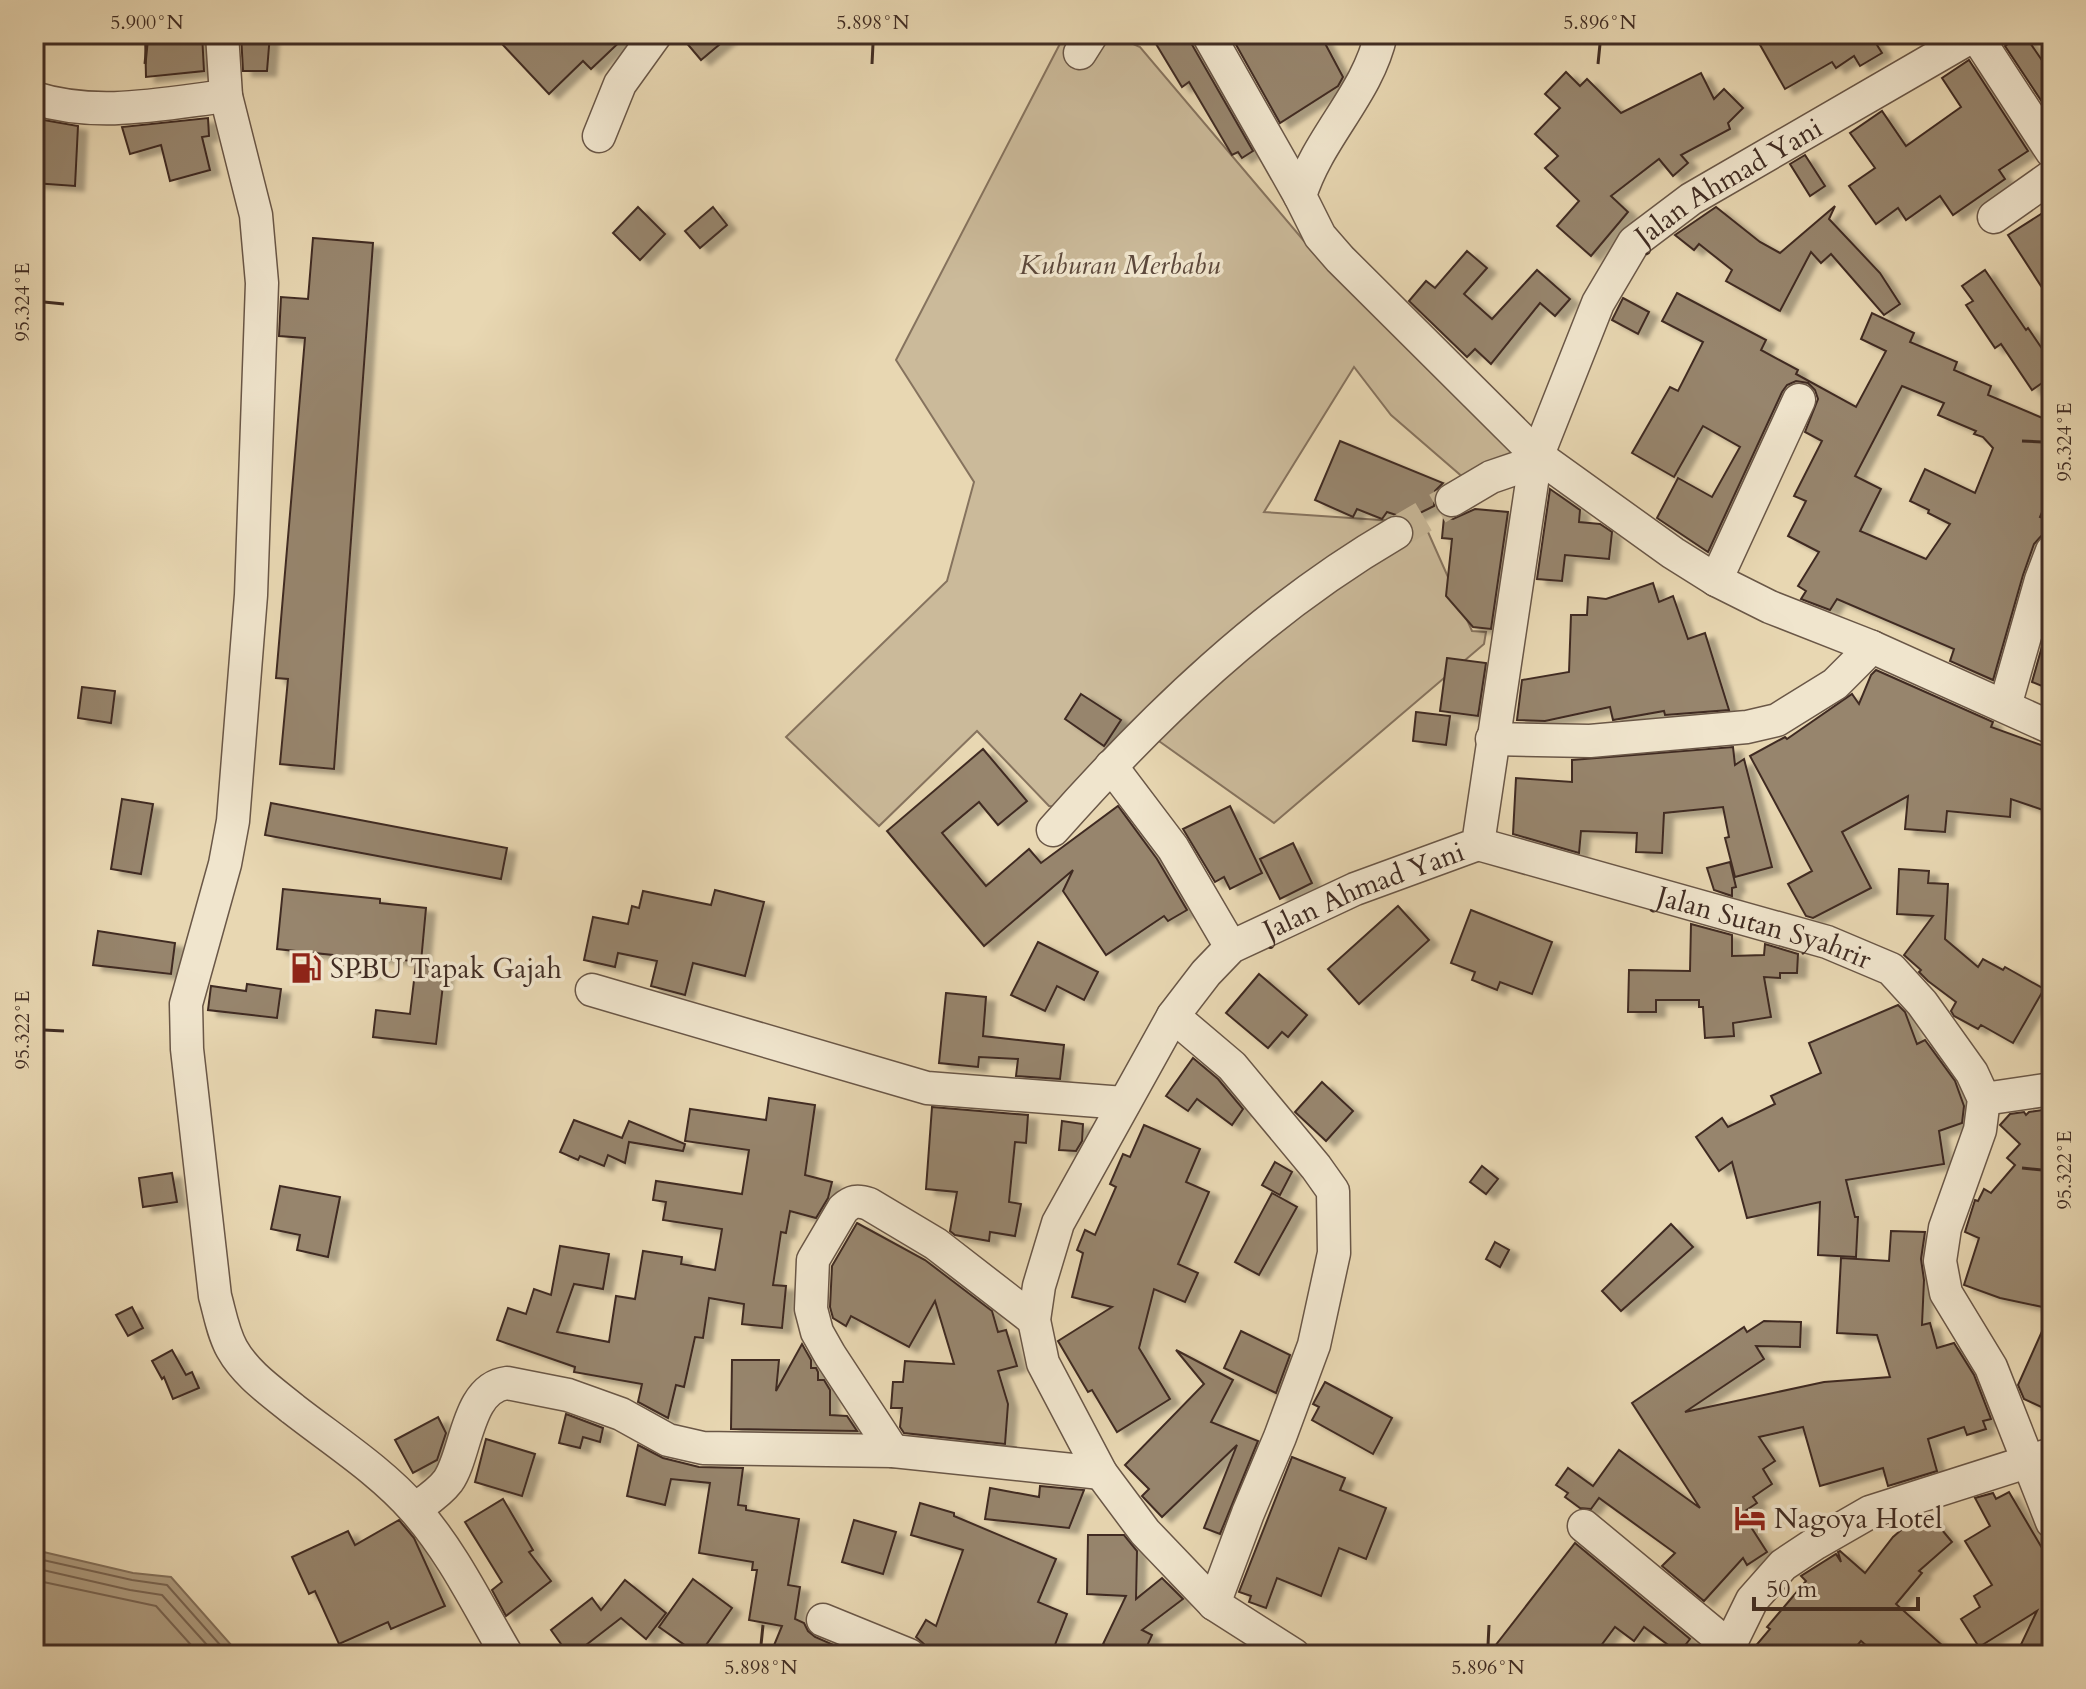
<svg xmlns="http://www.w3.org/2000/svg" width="2086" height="1689" font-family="Cardo,serif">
<defs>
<filter id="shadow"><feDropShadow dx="9" dy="5" stdDeviation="2" flood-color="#0004"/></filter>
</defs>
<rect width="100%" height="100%" fill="#e8d7b2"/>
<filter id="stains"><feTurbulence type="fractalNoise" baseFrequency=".0025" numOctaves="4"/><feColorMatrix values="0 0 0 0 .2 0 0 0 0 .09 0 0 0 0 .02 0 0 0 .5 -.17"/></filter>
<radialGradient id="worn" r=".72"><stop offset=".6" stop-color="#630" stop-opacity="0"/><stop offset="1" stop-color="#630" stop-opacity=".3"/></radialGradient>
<path fill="#cbba9a" stroke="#86735e" stroke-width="2" d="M1065 34H1111L1140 47 1304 241 1519 451 1465 479 1391 415 1354 367 1264 512 1424 523 1472 631 1486 632 1484 644 1274 823 1135 724 1064 807 1049 806 977 731 879 826 786 737 947 581 974 482 896 360Z"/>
<path fill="#af9d81" stroke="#83705b" stroke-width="2" d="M35 1550 133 1573 171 1577 240 1655H34Z"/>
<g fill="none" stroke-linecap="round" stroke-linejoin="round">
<g stroke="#786452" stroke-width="2">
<path d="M34 1558 132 1580 167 1585 229 1655"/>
<path d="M34 1568 130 1590 162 1595 216 1655"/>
<path d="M34 1580 156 1606 200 1655"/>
</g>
</g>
<g fill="#97856d" stroke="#402c23" stroke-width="2" fill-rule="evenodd" filter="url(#shadow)">
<path d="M145 34H202L204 71 146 77Z"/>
<path d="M241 34H270L267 71H243Z"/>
<path d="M514 34H628L591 69 583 61 549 94 503 45Z"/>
<path d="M679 34H732L701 60Z"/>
<path d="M1150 34H1189L1191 43 1253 151 1242 158 1238 152 1232 155 1189 82 1182 87Z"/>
<path d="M1230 34H1320L1343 77 1338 86 1280 123Z"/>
<path d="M1774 34H1870L1882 53 1860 66 1854 56 1836 68 1832 62 1785 89 1759 43Z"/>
<path d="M2024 34 2052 75V117L2005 46Z"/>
<path d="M1969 60 2028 151 1999 170 2005 179 1953 215 1940 196 1906 220 1898 208 1876 224 1849 186 1875 168 1850 133 1882 111 1906 146 1961 107 1942 78Z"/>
<path d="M1566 72 1580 86 1587 79 1621 113 1701 73 1714 99 1724 89 1743 108 1728 123 1730 129 1681 155 1688 163 1673 176 1659 159 1611 196 1628 212 1591 256 1557 226 1579 201 1545 168 1558 156 1535 134 1560 108 1545 94Z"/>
<path d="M208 118 209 136 202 137 210 170 170 181 161 145 130 154 122 127Z"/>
<path d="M38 119 78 126 75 186 34 183Z"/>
<path d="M1805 155 1825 186 1810 196 1790 164Z"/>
<path d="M1835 206 1829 219 1880 273 1900 304 1884 315 1831 254 1821 263 1811 252 1780 311 1726 281 1732 270 1699 244 1694 250 1675 235 1716 207 1760 242 1780 253Z"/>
<path d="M638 207 665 234 640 260 613 233Z"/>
<path d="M713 207 727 225 700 248 685 231Z"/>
<path d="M2052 207V303L2008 235Z"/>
<path d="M313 238 373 243 334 769 280 764 288 679 276 678 305 338 279 336 281 297 308 299Z"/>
<path d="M1467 251 1487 268 1464 294 1492 319 1537 270 1570 299 1555 316 1540 303 1491 364 1475 349 1467 357 1409 301 1426 281 1435 288Z"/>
<path d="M1985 270 2026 330 2028 328 2043 350 2052 343V376L2032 390 2001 344 1995 348 1966 305 1973 301 1962 286Z"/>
<path d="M1677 293 1766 340 1761 350 1798 370 1796 374 1856 407 1886 351 1861 339 1872 313 1914 333 1910 342 1957 362 1954 370 1991 386 1988 395 2052 422V488L2040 517 2052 522V532L2041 536 2034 544 2023 575 1993 680 1950 661 1954 649 1837 599 1830 610 1801 599 1806 591 1798 586 1819 552 1788 536 1806 501 1794 496 1822 441 1805 432 1818 399 1815 390 1808 383 1796 381 1787 385 1782 392 1708 552 1657 518 1678 478 1712 497 1740 447 1703 426 1674 477 1632 453 1670 387 1678 391 1703 342 1662 321ZM1902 386 1944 403 1938 415 1976 431 1974 434 1983 437 1993 448 1975 493 1925 469 1910 501 1929 510 1928 513 1950 524 1926 559 1860 531 1881 489 1855 476Z"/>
<path d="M1623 298 1649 312 1638 334 1612 320Z"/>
<path d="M1340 441 1443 483 1435 491 1434 506 1408 519 1387 512 1382 519 1357 509 1353 517 1315 500Z"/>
<path d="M1550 489 1580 510 1579 522 1600 524 1612 532 1609 559 1565 555 1562 581 1537 579Z"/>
<path d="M1475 509 1508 512 1491 629 1473 627 1446 596 1452 539 1442 538 1444 517 1453 519Z"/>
<path d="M1653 583 1659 602 1673 596 1688 639 1705 633 1729 710 1665 715 1664 711 1613 720 1610 707 1545 721 1517 720 1522 680 1569 672 1571 615H1587L1588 597 1606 599Z"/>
<path d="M2052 611V690L2032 682Z"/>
<path d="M1447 658 1486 663 1478 716 1440 711Z"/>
<path d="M1876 670 1993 722 1991 727 2052 749V813L2011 799 2010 817 1947 811 1945 832 1905 829 1908 796 1842 832 1871 888 1813 918 1806 916 1788 884 1812 871 1750 756 1785 737 1787 739 1852 694 1859 704 1871 675Z"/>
<path d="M82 687 115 691 111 723 78 718Z"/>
<path d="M1081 694 1121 720 1104 746 1065 719Z"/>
<path d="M1416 712 1450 716 1446 745 1413 741Z"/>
<path d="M1733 747 1735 765 1744 759 1772 867 1735 877 1725 838 1729 837 1723 807 1664 813 1662 853 1636 852 1637 833 1581 831 1579 853 1513 834 1516 778 1572 782V760Z"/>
<path d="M983 749 1027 801 998 825 979 802 942 833 986 886 1029 849 1041 863 1118 806 1157 859 1187 910 1168 921 1164 916 1106 955 1063 891 1073 870 984 946 887 831Z"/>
<path d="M122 799 153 804 141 874 111 869Z"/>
<path d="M271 803 507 848 501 879 265 835Z"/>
<path d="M1230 806 1262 873 1230 889 1224 877 1215 882 1183 829Z"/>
<path d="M1293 843 1312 883 1280 899 1260 859Z"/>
<path d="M1730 862 1736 887 1732 888V896L1714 890 1707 868Z"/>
<path d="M1899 869 1929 871 1928 883 1948 884 1945 939 1978 967 1983 959 2003 970 2005 967 2044 989 2013 1043 1981 1025 1978 1029 1954 1016 1951 1011 1956 1002 1928 981 1919 972 1921 970 1904 955 1933 916 1897 914Z"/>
<path d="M283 889 380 899V903L426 908 421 962 374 957 373 974 340 970 342 956 277 949Z"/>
<path d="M715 890 764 902 745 976 693 963 685 995 651 986 657 961 618 953 615 967 584 960 593 917 628 924 632 906 639 908 643 891 711 905Z"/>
<path d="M1398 906 1429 940 1359 1004 1328 969Z"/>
<path d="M1471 910 1552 942 1532 994 1500 982 1497 990 1472 980 1475 972 1451 963Z"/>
<path d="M1691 924 1732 935V956L1764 955 1765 944 1798 954 1797 973H1780V978L1764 977 1771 1017 1733 1023 1734 1036 1705 1038 1703 1007H1699V1000H1656V1012H1628L1629 970 1690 971Z"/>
<path d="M98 931 175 943 171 974 93 965Z"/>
<path d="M1038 942 1098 972 1084 1000 1057 986 1045 1011 1011 995Z"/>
<path d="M416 964 445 968 436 1044 373 1037 376 1010 410 1014Z"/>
<path d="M1259 974 1307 1015 1288 1037 1282 1032 1268 1048 1226 1013Z"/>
<path d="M247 984 281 989 277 1018 208 1010 211 986 246 991Z"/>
<path d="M946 993 986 997 983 1036 1064 1045 1060 1079 1016 1076 1018 1059 979 1057 978 1067 939 1063Z"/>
<path d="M1898 1005 1905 1012 1917 1044 1925 1040 1955 1081 1964 1106 1962 1123 1939 1131 1944 1164 1846 1180 1855 1217H1858L1856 1257 1818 1255 1820 1202 1747 1218 1732 1162 1719 1171 1696 1137 1722 1118 1728 1127 1775 1104 1771 1096 1821 1073 1809 1043Z"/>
<path d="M1193 1058 1218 1079 1243 1109 1232 1125 1197 1099 1188 1111 1166 1096Z"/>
<path d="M1322 1082 1353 1111 1326 1141 1295 1112Z"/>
<path d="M769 1098 815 1105 805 1175 832 1182 828 1198 816 1218 790 1211 786 1233 781 1232 773 1285 786 1286 782 1328 742 1324 744 1304 709 1298 703 1338 695 1337 684 1387 676 1385 668 1418 638 1402 642 1384 574 1372 575 1367 497 1340 508 1308 526 1314 534 1289 551 1295 560 1246 609 1254 603 1289 574 1284 557 1332 609 1342 616 1296 635 1299 643 1251 682 1257 681 1264 715 1270 722 1229 663 1220 666 1202 653 1200 656 1181 742 1194 749 1150 685 1141 690 1109 766 1120Z"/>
<path d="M932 1107 1028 1115 1026 1143 1015 1142 1009 1202 1021 1204 1015 1236 990 1232 989 1241 955 1235 950 1231 957 1192 926 1189Z"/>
<path d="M2050 1109 2052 1110V1412L2024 1399 2018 1385 2052 1309 2000 1298 1964 1285 1979 1238 1965 1232 1975 1200 1978 1201 1984 1189 1991 1193 2015 1165 2007 1158 2020 1144 2000 1125 2010 1114 2024 1112 2026 1115 2029 1112Z"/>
<path d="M574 1120 622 1138 629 1121 685 1144 683 1151 629 1142 625 1163 608 1155 604 1166 580 1156 578 1160 560 1152Z"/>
<path d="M1062 1121 1083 1124 1082 1141 1076 1151 1059 1150Z"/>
<path d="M1144 1125 1200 1149 1186 1182 1209 1192 1178 1264 1198 1273 1185 1302 1154 1289 1139 1348 1170 1399 1117 1432 1092 1390 1088 1392 1058 1341 1112 1307 1072 1297 1083 1253 1077 1250 1085 1230 1095 1235 1116 1187 1110 1184 1123 1154 1130 1157Z"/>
<path d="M1275 1162 1292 1172 1280 1195 1262 1185Z"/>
<path d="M1482 1166 1498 1179 1486 1194 1470 1182Z"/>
<path d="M172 1173 177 1202 143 1207 139 1178Z"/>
<path d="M280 1186 340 1197 328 1257 297 1250 300 1235 271 1229Z"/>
<path d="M1272 1193 1297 1207 1259 1275 1235 1262Z"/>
<path d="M857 1223 925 1260 992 1311 998 1332 1006 1330 1017 1366 998 1371 1008 1404 1005 1444 904 1433 900 1427 902 1408H891L893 1382H903L905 1361 954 1364 935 1301 909 1347 851 1316 846 1326 833 1318 830 1307 832 1266Z"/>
<path d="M1671 1224 1693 1247 1621 1311 1602 1291Z"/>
<path d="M1891 1231 1925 1232 1921 1259 1924 1280 1922 1325 1930 1323 1937 1348 1954 1343 1974 1375 1991 1419 1983 1421 1986 1429 1967 1435 1964 1427 1928 1439 1937 1471 1888 1486 1883 1468 1820 1486 1803 1427 1759 1437 1775 1461 1763 1469 1772 1484 1753 1497 1757 1503 1742 1513 1767 1552 1747 1565 1743 1558 1704 1601 1662 1566 1675 1553 1599 1498 1591 1509 1580 1508 1565 1497 1568 1493 1556 1485 1568 1468 1593 1486 1619 1450 1700 1508 1632 1403 1744 1327 1747 1332 1764 1321 1801 1322 1800 1347 1756 1346 1764 1359 1685 1412 1824 1382 1890 1377 1877 1335 1837 1333 1841 1258 1889 1261Z"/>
<path d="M1495 1242 1509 1250 1500 1267 1486 1259Z"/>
<path d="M132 1307 143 1328 128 1336 116 1315Z"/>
<path d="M1241 1331 1290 1355 1276 1393 1224 1368Z"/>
<path d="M802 1344 811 1360V1368H816L818 1372V1380H824L830 1390V1415L847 1416 857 1431 731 1429 732 1360H779L776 1391Z"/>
<path d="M172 1350 186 1375 192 1372 199 1388 173 1399 164 1377 162 1379 152 1361Z"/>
<path d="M1176 1350 1233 1380 1211 1422 1258 1441 1220 1534 1204 1528 1237 1445 1162 1517 1142 1496 1149 1489 1125 1465 1204 1384Z"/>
<path d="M1325 1382 1392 1418 1373 1454 1312 1420 1319 1407 1313 1404Z"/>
<path d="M566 1414 603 1428 600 1442 583 1437 580 1448 559 1443Z"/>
<path d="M438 1417 446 1433 437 1460 413 1473 395 1440Z"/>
<path d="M486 1439 535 1454 522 1496 475 1482Z"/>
<path d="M638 1445 663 1458 699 1467 743 1468 738 1505 746 1506V1510L799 1519 788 1585 800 1587 795 1619 804 1623 808 1631 815 1637 836 1646 832 1655H770L782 1626 749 1620 757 1570H752L753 1562 699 1553 710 1483 671 1479 665 1505 627 1496Z"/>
<path d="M1292 1457 1345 1478 1340 1490 1386 1508 1366 1559 1339 1548 1321 1596 1277 1578 1266 1608 1249 1602 1251 1596 1239 1592Z"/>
<path d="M1040 1486 1084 1490 1069 1528 985 1519 990 1488 1039 1497Z"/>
<path d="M2009 1492 2052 1565V1655H2016L2037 1611 1979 1647 1961 1619 1980 1607 1974 1596 1992 1585 1965 1541 1990 1526 1975 1498 1993 1493 1996 1499Z"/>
<path d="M503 1499 533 1550 529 1552 551 1581 506 1616 492 1590 502 1582 465 1522Z"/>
<path d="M920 1503 954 1513V1516L1056 1559 1038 1602 1067 1614 1051 1655H928L924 1644 916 1637 926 1620 936 1626 963 1550 911 1535Z"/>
<path d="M1928 1513 1952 1542 1919 1571 1922 1573 1896 1604 1953 1655H1877L1861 1641 1849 1655H1748L1770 1629 1767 1627 1806 1581 1801 1576 1836 1554 1841 1562 1838 1552 1840 1551 1865 1573 1893 1537 1915 1518Z"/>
<path d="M399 1520 414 1538 445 1606 391 1629 388 1622 339 1644 315 1591 309 1594 292 1557 348 1531 355 1545Z"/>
<path d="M854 1520 896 1532 883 1574 842 1562Z"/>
<path d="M1088 1535H1124L1137 1551 1136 1599 1162 1578 1183 1599 1142 1630 1152 1635 1143 1655H1126L1103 1644 1126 1596 1087 1594Z"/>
<path d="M1575 1543 1690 1639 1679 1653 1644 1627 1634 1641 1615 1627 1594 1655H1488Z"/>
<path d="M693 1579 732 1608 699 1655 659 1627Z"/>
<path d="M625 1580 666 1613 646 1639 621 1618 573 1655H569L551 1630 592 1598 601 1610Z"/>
</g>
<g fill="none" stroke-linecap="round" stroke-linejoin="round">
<path stroke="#c6b595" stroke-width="32" stroke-dasharray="32 16" stroke-linecap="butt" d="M1396 533 1452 500"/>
<defs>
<g id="minor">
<path d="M222 34 226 96 256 215 262 283 251 595 233 821 225 864 186 1004 187 1049 215 1296C220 1314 223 1333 232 1349 246 1374 271 1391 293 1409 334 1441 381 1471 415 1510 453 1553 478 1606 507 1655"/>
<path d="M1208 34 1300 196"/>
<path d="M1381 34C1368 94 1318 137 1300 196L1320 236 1340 259 1538 456 1673 553 1716 580 1770 607 1872 647 2052 728"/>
<path d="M1975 34 2052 152"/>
<path d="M1080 53 1092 34"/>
<path d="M34 98C97 118 161 104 226 96"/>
<path d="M599 136 620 84 656 34"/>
<path d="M1994 217 2052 176"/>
<path d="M1452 500 1491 477 1535 462"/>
<path d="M1716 580 1799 400"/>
<path d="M2005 706 2041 580 2052 551"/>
<path d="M1492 739 1590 741 1747 727 1777 720 1835 684 1872 647"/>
<path d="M1111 766 1173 848 1231 947"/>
<path d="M1053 830C1154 716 1264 610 1396 533"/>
<path id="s1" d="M1478 844 1827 942 1891 969 1922 1003 1972 1073 1984 1099 1980 1130 1945 1228 1940 1261 1946 1293 1991 1367 2052 1522"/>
<path d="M592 990 927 1088 1124 1103"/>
<path d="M1173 1016 1232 1066 1316 1167 1333 1191 1334 1253 1314 1345 1280 1437 1248 1513 1214 1604"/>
<path d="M1984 1099 2052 1089"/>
<path d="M893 1451 830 1355 817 1332 811 1309 813 1260 843 1209C852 1201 857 1200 869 1204L936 1244 1034 1320"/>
<path d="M415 1509C426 1501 439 1493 448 1481 467 1454 466 1388 507 1383L568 1395 621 1414 668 1440 703 1448 893 1451 1101 1473"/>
<path d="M1584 1526 1729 1646"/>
<path d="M823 1620 909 1655"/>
<path id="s2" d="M1294 1655 1214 1604 1145 1532 1101 1473 1043 1363 1034 1320 1039 1286 1058 1223 1173 1016 1206 973 1231 947 1355 889 1478 844 1535 462 1598 303 1634 242 1691 199 1976 34"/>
<path d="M1725 1655 1752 1600 1783 1565 1816 1543 1870 1512 2052 1454"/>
</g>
</defs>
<use href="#minor" stroke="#6a5747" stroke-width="35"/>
<use href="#minor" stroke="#f0e5cd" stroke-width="32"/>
</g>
<path fill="none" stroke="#402c23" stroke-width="3" d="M145 64 147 44M872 64 873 44M1598 64 1600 44M44 302 64 304M2022 441 2042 442M44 1030 64 1031M2022 1168 2042 1170M761 1645 763 1625M1488 1645 1489 1625"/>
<defs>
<symbol id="fuel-bare" viewBox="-9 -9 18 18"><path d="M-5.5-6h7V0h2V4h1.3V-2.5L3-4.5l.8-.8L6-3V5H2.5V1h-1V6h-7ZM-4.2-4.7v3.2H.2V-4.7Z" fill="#8f2418" stroke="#f0e5cd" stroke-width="2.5" paint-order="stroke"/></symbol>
<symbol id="hotel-bare" viewBox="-9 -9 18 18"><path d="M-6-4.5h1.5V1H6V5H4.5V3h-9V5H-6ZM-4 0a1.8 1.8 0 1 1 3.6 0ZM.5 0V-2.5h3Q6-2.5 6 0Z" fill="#8f2418" stroke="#f0e5cd" stroke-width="2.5" paint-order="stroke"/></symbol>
</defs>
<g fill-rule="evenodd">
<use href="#fuel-bare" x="284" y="946" width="44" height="44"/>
<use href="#hotel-bare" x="1728" y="1496" width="44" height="44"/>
</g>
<g text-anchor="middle" stroke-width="7" stroke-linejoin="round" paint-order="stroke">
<g font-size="28" fill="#402c23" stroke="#f0e5cd">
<text dy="10" stroke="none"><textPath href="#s2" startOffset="1872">Jalan Ahmad Yani</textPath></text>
<text dy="10" stroke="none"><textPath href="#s2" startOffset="1008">Jalan Ahmad Yani</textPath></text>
<text dy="10" stroke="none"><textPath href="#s1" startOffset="298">Jalan Sutan Syahrir</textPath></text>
</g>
<g font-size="28" font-style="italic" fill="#5c483b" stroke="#f0e5cd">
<text x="1120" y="274">Kuburan Merbabu</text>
</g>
<g font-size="28" fill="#402c23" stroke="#f0e5cd" text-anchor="start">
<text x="330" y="978">SPBU Tapak Gajah</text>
<text x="1774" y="1528">Nagoya Hotel</text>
</g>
</g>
<rect width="2086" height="1689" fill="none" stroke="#e8d7b2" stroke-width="88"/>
<path d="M1754 1597v12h164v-12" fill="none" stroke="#402c23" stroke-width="4"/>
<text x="1766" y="1597" font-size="24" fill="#402c23" stroke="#f0e5cd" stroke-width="6" paint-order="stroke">50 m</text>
<rect x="44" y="44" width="1998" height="1601" fill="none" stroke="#402c23" stroke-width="3"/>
<g font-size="20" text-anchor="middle" fill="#402c23">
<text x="147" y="29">5.900°N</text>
<text x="873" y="29">5.898°N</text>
<text x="1600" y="29">5.896°N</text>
<text transform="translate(22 302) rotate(-90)" y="7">95.324°E</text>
<text transform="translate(2064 442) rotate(-90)" y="7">95.324°E</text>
<text transform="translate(22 1030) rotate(-90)" y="7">95.322°E</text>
<text transform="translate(2064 1170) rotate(-90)" y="7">95.322°E</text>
<text x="761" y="1674">5.898°N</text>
<text x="1488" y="1674">5.896°N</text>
</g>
<rect width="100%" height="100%" filter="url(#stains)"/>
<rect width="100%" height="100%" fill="url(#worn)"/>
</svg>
